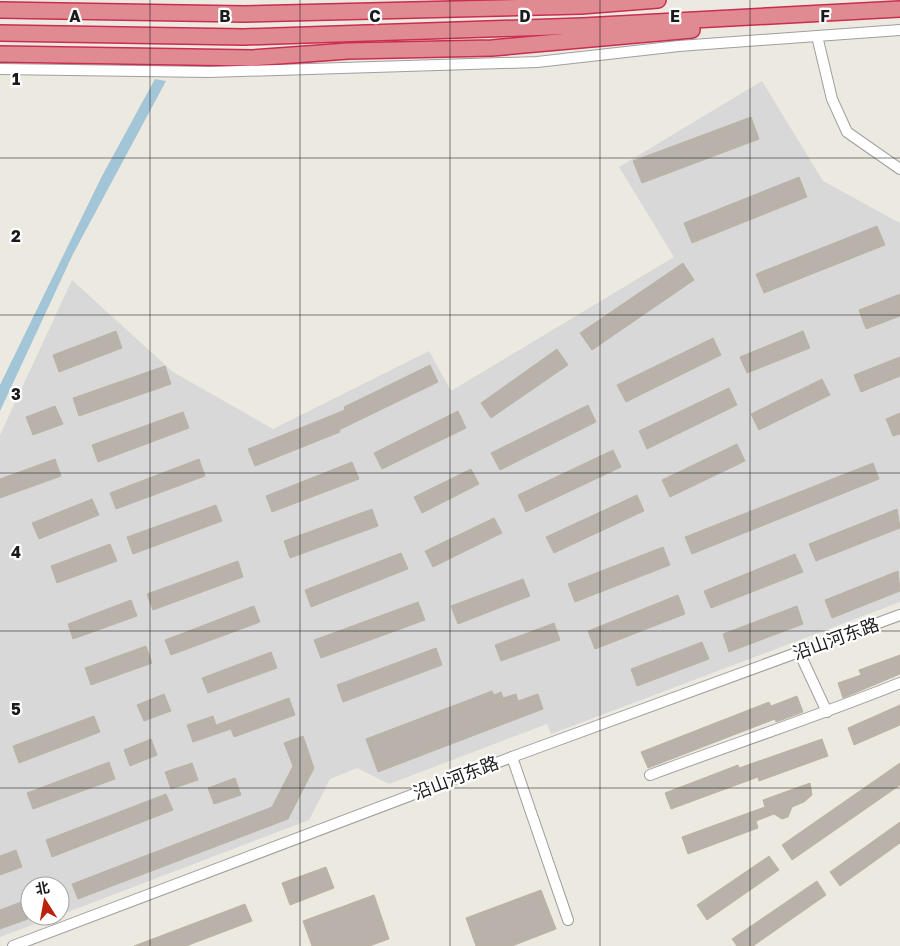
<svg xmlns="http://www.w3.org/2000/svg" width="900" height="946" font-family="'Golos Text','Noto Sans SC',sans-serif">
<rect width="100%" height="100%" fill="#ece9e0"/>
<path fill="#d9d8d8" d="M762 81 823 181 900 223V602L551 734 547 724 389 784 357 768 330 779 309 820 60 915V886H30V916H56L0 937V435L72 280 173 372 273 429 429 351 451 391 674 257 619 167Z"/>
<path fill="#a3c5d8" d="M155 79 166 81 73 254 0 411V385L102 176Z"/>
<g fill="#b8b2aa" stroke="#bcb2a4">
<path d="M751 117 759 139 642 183 633 161Z"/>
<path d="M799 177 807 197 692 243 684 223Z"/>
<path d="M877 226 885 245 764 293 756 274Z"/>
<path d="M683 263 694 280 592 350 580 333Z"/>
<path d="M900 294V316L866 329 859 310Z"/>
<path d="M116 331 122 348 59 372 53 355Z"/>
<path d="M803 331 810 348 747 373 740 357Z"/>
<path d="M713 338 721 355 626 402 617 385Z"/>
<path d="M557 349 568 365 491 418 481 403Z"/>
<path d="M900 357V376L861 392 854 375Z"/>
<path d="M430 365 438 382 339 430 340 432 255 466 248 449 345 410 344 407Z"/>
<path d="M165 366 171 384 79 416 73 398Z"/>
<path d="M822 379 830 395 759 430 751 414Z"/>
<path d="M729 388 737 405 647 449 639 431Z"/>
<path d="M588 405 596 422 500 470 491 453Z"/>
<path d="M55 406 63 424 33 435 26 417Z"/>
<path d="M458 411 466 428 382 469 374 453Z"/>
<path d="M183 412 189 428 98 462 92 445Z"/>
<path d="M900 413V434L893 436 886 419Z"/>
<path d="M737 444 745 461 670 497 662 480Z"/>
<path d="M613 450 621 467 526 512 518 495Z"/>
<path d="M55 459 61 476 0 498V479Z"/>
<path d="M199 459 205 476 116 509 110 493Z"/>
<path d="M352 462 359 479 272 512 266 496Z"/>
<path d="M873 463 879 479 692 554 685 537Z"/>
<path d="M471 469 479 484 422 513 414 497Z"/>
<path d="M637 495 644 511 554 553 546 537Z"/>
<path d="M92 499 99 515 39 539 32 523Z"/>
<path d="M216 505 222 521 133 554 127 537Z"/>
<path d="M372 509 378 526 290 558 284 541Z"/>
<path d="M897 509 900 528 816 561 809 544Z"/>
<path d="M494 518 502 533 433 567 425 551Z"/>
<path d="M110 544 117 561 57 583 51 566Z"/>
<path d="M663 547 670 565 575 602 568 584Z"/>
<path d="M401 553 408 569 311 607 305 590Z"/>
<path d="M795 554 803 572 711 608 704 591Z"/>
<path d="M238 561 243 577 153 610 147 594Z"/>
<path d="M898 571 900 591 832 618 825 600Z"/>
<path d="M523 579 530 596 458 624 451 606Z"/>
<path d="M678 595 685 614 595 649 588 631Z"/>
<path d="M131 600 137 616 73 639 68 624Z"/>
<path d="M418 602 425 620 321 658 314 640Z"/>
<path d="M254 606 260 622 171 655 165 640Z"/>
<path d="M797 606 803 624 729 652 723 634Z"/>
<path d="M554 623 560 640 501 661 495 645Z"/>
<path d="M702 642 709 659 637 686 631 669Z"/>
<path d="M146 646 152 663 91 685 85 668Z"/>
<path d="M436 648 442 665 343 702 337 685Z"/>
<path d="M271 652 277 668 208 693 202 678Z"/>
<path d="M900 655V674L843 698 838 683 861 675 859 670Z"/>
<path d="M492 691 494 695 501 692 503 698 516 694 518 701 538 694 543 709 378 772 366 739Z"/>
<path d="M164 694 171 711 144 721 137 705Z"/>
<path d="M797 696 803 712 776 722 775 719 648 768 641 752 769 702 771 706Z"/>
<path d="M289 698 295 715 234 737 231 729 193 742 187 725 213 716 216 725Z"/>
<path d="M900 705V725L854 745 848 728Z"/>
<path d="M94 716 100 732 19 763 13 746Z"/>
<path d="M303 736 314 768 288 819 78 899 72 884 272 807 293 766 284 743Z"/>
<path d="M151 739 157 755 130 766 124 750Z"/>
<path d="M822 739 828 756 759 781 758 777 671 809 665 793 738 765 739 768Z"/>
<path d="M109 762 115 779 33 809 27 793Z"/>
<path d="M192 763 198 780 171 789 165 772Z"/>
<path d="M900 763V785L792 860 782 845Z"/>
<path d="M235 778 241 795 214 804 208 788Z"/>
<path d="M810 783 812 795 804 802 792 807 788 817 782 819 774 814 756 821 758 828 688 854 682 837 765 807 763 800Z"/>
<path d="M166 794 173 810 52 857 46 840Z"/>
<path d="M900 822V843L840 886 830 872Z"/>
<path d="M16 850 22 867 0 875V856Z"/>
<path d="M769 856 779 870 707 920 697 905Z"/>
<path d="M326 867 334 888 290 905 282 883Z"/>
<path d="M817 881 826 895 753 946H737L732 939Z"/>
<path d="M541 890 556 929 512 946H476L466 918Z"/>
<path d="M374 895 389 939 369 946H312L303 921Z"/>
<path d="M21 902 28 919 0 929V910Z"/>
<path d="M245 904 252 921 186 946H134Z"/>
</g>
<g fill="none" stroke-linecap="round" stroke-linejoin="round">
<defs>
<g id="minor">
<path d="M817 36 832 99 847 132 900 169"/>
<path d="M0 69 209 72 537 62 679 46 900 30"/>
<path d="M799 652 827 712"/>
<path d="M512 757 568 920"/>
<path d="M650 775C733 744 818 716 900 683"/>
<path d="M13 946 512 757 900 615"/>
</g>
<g id="highway">
<path d="M0 10 244 14 581 6 658 0"/>
<path d="M0 33 244 37 582 26 900 9"/>
<path d="M0 54 252 58 348 51 492 48 692 30"/>
</g>
</defs>
<use href="#minor" stroke="#9f9f9f" stroke-width="12"/>
<use href="#highway" stroke="#ca2d50" stroke-width="18"/>
<use href="#minor" stroke="#fff" stroke-width="10"/>
<use href="#highway" stroke="#e08b91" stroke-width="15"/>
</g>
<path fill="none" stroke="#1b1b1b" stroke-width="1" stroke-opacity="0.55" d="M150 0V946M300 0V946M450 0V946M600 0V946M750 0V946M0 158H900M0 315H900M0 473H900M0 631H900M0 788H900"/>
<g text-anchor="middle" stroke-width="4.5" stroke-linejoin="round" paint-order="stroke">
<g font-size="18" fill="#1b1b1b" stroke="#fff">
<text transform="translate(836 639) rotate(-20)" y="6">沿山河东路</text>
<text transform="translate(456 778) rotate(-21)" y="6">沿山河东路</text>
</g>
</g>
<g font-size="16" text-anchor="middle" font-weight="bold" fill="#1b1b1b" stroke="#fff" stroke-width="4.5" stroke-linejoin="round" paint-order="stroke">
<text x="75" y="22">A</text>
<text x="225" y="22">B</text>
<text x="375" y="22">C</text>
<text x="525" y="22">D</text>
<text x="675" y="22">E</text>
<text x="825" y="22">F</text>
<text x="16" y="85">1</text>
<text x="16" y="242">2</text>
<text x="16" y="400">3</text>
<text x="16" y="558">4</text>
<text x="16" y="715">5</text>
</g>
<g transform="translate(45 901) rotate(349)"><circle r="24" fill="#ffffff" stroke="#a4a4a4"/>
<path d="M0-4L9 19L0 12L-9 19Z" fill="#ba200b"/>
<text y="-8" font-size="14" font-weight="bold" text-anchor="middle" fill="#1b1b1b">北</text>
</g>
</svg>
